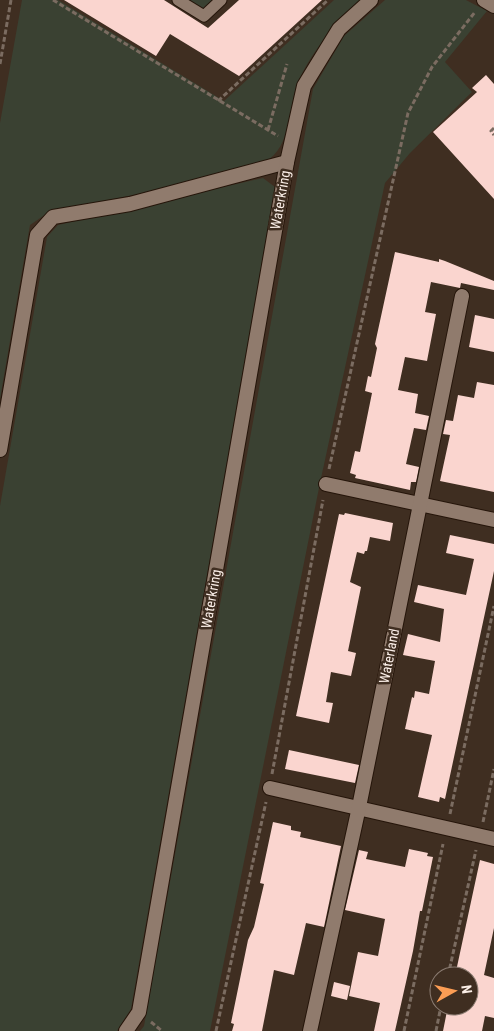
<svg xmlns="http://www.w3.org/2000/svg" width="494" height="1031" font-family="'Roboto Condensed',sans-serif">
<rect width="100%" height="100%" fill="#3f2e21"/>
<g fill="#3a4132">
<path d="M22 0H58L224 101 334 0H364C336 24 315 46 299 80 287 107 293 146 265 162L158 190 49 212 30 225 0 399V123Z"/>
<path d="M190 0H216L206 10Z"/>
<path d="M385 0H466L487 11 445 62 472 92 410 153 385 183 320 483 210 1031H140L144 1026 313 89 344 36Z"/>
<path d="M263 178 275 187 131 1009 117 1031H0V506L47 237 58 225Z"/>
</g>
<g fill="#fad5cf">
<path d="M64 0H164L208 28 239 0H322L239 76 170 34 156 56Z"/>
<path d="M486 75 494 84V199L433 132 477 92 472 88Z"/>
<path d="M395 252 439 262V259L445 261 494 281V290L461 283 460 288 431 282 425 312 436 314 427 361 405 357 398 390 418 394 415 413 429 416 426 430 414 428 406 464 419 467 416 482H411L410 490 355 478 356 475 350 473 355 451 360 452 372 393 365 391 368 376 371 377 377 348 375 344Z"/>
<path d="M475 315 494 319V352L469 347Z"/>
<path d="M477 382 494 385V492L440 481 450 435 443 434 446 420 453 421 458 395 474 398Z"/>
<path d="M345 513 393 523 390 541 370 537 367 551H365L364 554 357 552 350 582 361 587 348 651 356 653 351 676 331 672 326 702 333 703 329 723 296 716 339 514 344 515Z"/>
<path d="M450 535 494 544V571L445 799 440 797 439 802 418 797 432 735 405 729 412 697 414 698 415 691 429 694 435 661 403 655 408 634 440 642 444 609 414 602 418 585 466 595 474 559 446 553Z"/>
<path d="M289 750 359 765 355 783 285 769Z"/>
<path d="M273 822 291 826V830L301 832 300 837 341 846 324 927 306 923 294 975 274 970 262 1031H232L234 1024 231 1023 248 940 254 927 264 884 260 883Z"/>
<path d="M409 849 428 853 427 856 433 857 422 911H420L413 951 395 1031H374L380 1003 349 996 358 952 378 956 385 919 345 910 359 850 368 852 366 859 405 867Z"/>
<path d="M480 860 494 864V928L484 975 494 978V1018L485 1016 482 1031H443L448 1006H469V976H455Z"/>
<path d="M334 982 350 986 347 1000 331 996Z"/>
</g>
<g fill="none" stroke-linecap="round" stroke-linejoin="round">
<defs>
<path id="service" d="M178 0 204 16 221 0"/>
<g id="minor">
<path d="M484 0 494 6"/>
<path d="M0 450 37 235 53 217 130 204 287 162"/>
<path d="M326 484 494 520"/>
<path d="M270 788 494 839"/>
<path d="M126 1031 139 1012 287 162 304 86 339 29 371 0"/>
<path d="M310 1031 359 807 462 296"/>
</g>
</defs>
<use href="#service" stroke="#25150a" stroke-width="13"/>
<use href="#minor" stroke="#25150a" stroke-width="16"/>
<g stroke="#7b6c61" stroke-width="3" stroke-dasharray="5 2.5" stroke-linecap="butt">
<path d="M53 0 278 136"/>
<path d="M0 64 11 0"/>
<path d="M218 101 328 0"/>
<path d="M494 128 491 131 494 135"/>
<path d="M268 130 287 64"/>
<path d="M329 469 408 113 432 67 475 12"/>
<path d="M272 774 323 500"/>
<path d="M450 814 494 606"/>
<path d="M483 822 494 769"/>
<path d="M448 976 476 850"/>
<path d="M151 1022 162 1031"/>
<path d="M216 1031 266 802"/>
<path d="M404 1031 443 844"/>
<path d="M436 1031 441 1006"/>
</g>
<use href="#service" stroke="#907b6d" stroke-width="11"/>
<use href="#minor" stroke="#907b6d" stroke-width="14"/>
</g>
<g text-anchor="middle" stroke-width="5" stroke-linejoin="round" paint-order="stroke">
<g font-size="14" fill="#fbefe8" stroke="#3f2e21">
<text transform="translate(280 200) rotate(-80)" y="5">Waterkring</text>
<text transform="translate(211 599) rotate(-80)" y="5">Waterkring</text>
<text transform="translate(389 656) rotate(-79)" y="5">Waterland</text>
</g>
</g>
<g transform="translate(454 991) rotate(82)"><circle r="24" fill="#3f2e21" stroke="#8a7b71"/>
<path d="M0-4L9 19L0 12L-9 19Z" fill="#fc9d54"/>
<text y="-8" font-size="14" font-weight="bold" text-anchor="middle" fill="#fbefe8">N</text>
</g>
</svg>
